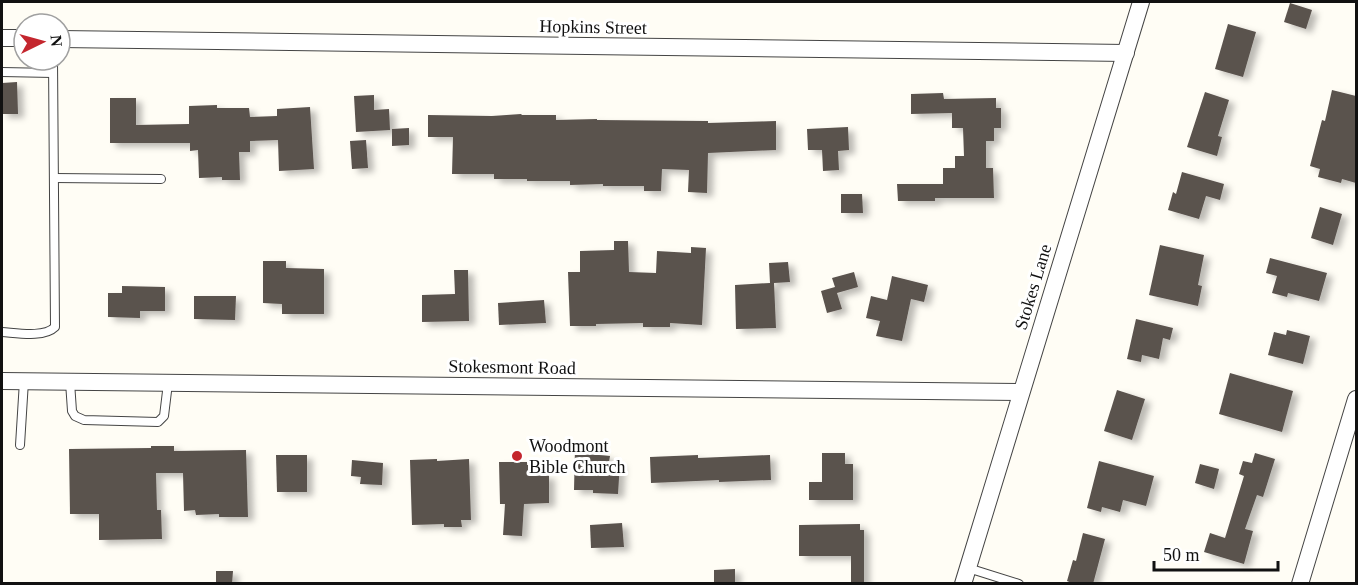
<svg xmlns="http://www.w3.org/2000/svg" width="1358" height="585" font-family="Georgia,serif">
<defs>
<filter id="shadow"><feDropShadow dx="6" dy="4" stdDeviation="3" flood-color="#0004"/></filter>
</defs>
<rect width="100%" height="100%" fill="#fffdf5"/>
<g fill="#5a524d" filter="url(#shadow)">
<path d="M1290 3 1312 10 1306 29 1284 22Z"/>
<path d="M1228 24 1256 32 1243 77 1215 69Z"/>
<path d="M17 82 18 114H2V83Z"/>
<path d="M1332 90 1356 96V183L1342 179 1341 183 1318 177 1320 169 1310 166 1322 120 1325 121Z"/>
<path d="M1205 92 1229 100 1218 136 1222 137 1217 156 1187 147Z"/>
<path d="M943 93 944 99 996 98V108H1001V128H994V141H986V168H993L994 198H935V201H898L897 184H943V168H955V156H964L963 128H952V113L911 114V94Z"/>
<path d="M374 95V110L389 109 390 130 356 132 354 96Z"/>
<path d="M110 98H136V125L189 124V106L217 105V108H249L250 117 277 116V109L310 107 314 169 279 171 278 140 250 141V152H239L240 180H222V177L199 178 198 150 190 151V143H110Z"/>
<path d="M521 114 522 115H556V120L597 119V120L708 121V123L776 121V150L708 153 707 193 688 192 689 170 662 169 661 191H644V186H603V184L570 185V181H527V179H494V174H452L453 137H428V115L492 116Z"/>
<path d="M848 127 849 150 838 151 839 170 823 171 822 150H808L807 129Z"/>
<path d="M409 128V145L392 146V129Z"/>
<path d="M366 140 368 168 352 169 350 141Z"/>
<path d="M1182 172 1224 184 1220 200 1206 196 1199 219 1168 210 1173 192 1176 194Z"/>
<path d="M841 194H862L863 213H841Z"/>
<path d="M1320 207 1342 214 1333 245 1311 238Z"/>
<path d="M614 241H628L629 272 656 273 657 251 691 253V247L706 248 702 325 670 323V327H643V323L596 324V326H570L568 272H580V251L614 250Z"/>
<path d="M1160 245 1204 255 1198 285 1202 286 1198 306 1149 295Z"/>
<path d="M1270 258 1327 273 1319 301 1288 293 1287 297 1272 293 1277 276 1266 273Z"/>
<path d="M263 261H286V268L324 269V314H282V304L263 303Z"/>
<path d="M788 262 790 282 774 283 776 328 736 329 735 285 770 283 769 263Z"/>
<path d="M454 270H468L469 321 422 322V295L455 294Z"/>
<path d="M854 272 858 287 837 293 842 309 827 313 821 291 835 287 832 278Z"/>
<path d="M892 276 928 285 924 302 911 299 902 341 876 336 880 321 866 318 871 296 887 300Z"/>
<path d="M122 286 165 287V311H140V318L108 317V293H122Z"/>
<path d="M194 296H236L235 320 194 319Z"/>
<path d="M544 300 546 323 499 325 498 303Z"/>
<path d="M1136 319 1173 328 1170 340 1163 338 1159 359 1142 355 1141 362 1127 359Z"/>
<path d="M1287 330 1310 336 1303 364 1268 355 1274 332 1286 335Z"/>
<path d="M1230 373 1293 391 1282 432 1219 414Z"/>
<path d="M1117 390 1145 399 1132 440 1104 431Z"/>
<path d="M151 446H174V451L246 450 248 517H219V514L196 515 195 510 184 511 183 473H156L157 510H161L162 539 99 540V514H70L69 449 151 448Z"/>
<path d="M575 448 600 449 599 455 610 456 609 462H620L618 494 593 493V490H574Z"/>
<path d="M822 453H845V464H853V500H809V482H822Z"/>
<path d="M1255 453 1275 459 1263 497 1257 495 1245 529 1253 531 1244 564 1204 552 1210 533 1225 538 1244 476 1239 474 1243 461 1252 463Z"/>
<path d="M276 455H307V492H277Z"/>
<path d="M698 455V458L770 455 771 480 719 482V480L651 483 650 457Z"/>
<path d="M437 459V461L469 459 471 520H461L462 527H444V524L412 525 410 460Z"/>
<path d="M352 460 383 463 382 485 360 484 361 477 351 476Z"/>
<path d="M1099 461 1154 476 1146 506 1123 500 1120 512 1102 507 1101 512 1087 508Z"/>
<path d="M499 462H527V465H537L538 475H549V503L524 504 522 536 503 535 505 504H500Z"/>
<path d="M1200 464 1219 469 1214 489 1195 483Z"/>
<path d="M622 523 624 547 591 548 590 525Z"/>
<path d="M860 524V530H864V584H851V556H799V525Z"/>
<path d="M1083 533 1105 539 1093 584H1074L1067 581 1073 560 1076 561Z"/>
<path d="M735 569V584H714V570Z"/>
<path d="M216 571H233L232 584H216Z"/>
</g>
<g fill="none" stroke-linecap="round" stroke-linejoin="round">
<defs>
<g id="service">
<path d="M2 72 53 73"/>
<path d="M54 178 161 179"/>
<path d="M2 332C17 333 44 338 55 327L53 60"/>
<path d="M70 382 72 411 75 416 84 420 158 422 164 416 168 383"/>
<path d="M20 445 24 381"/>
<path d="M968 568 1019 584"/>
</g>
<g id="minor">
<path d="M2 38H24"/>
<path d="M60 39 1126 53"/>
<path d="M2 381 1021 392"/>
<path d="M963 584 1141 2"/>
<path d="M1300 584 1356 399"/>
</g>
</defs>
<use href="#service" stroke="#444" stroke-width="10"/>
<use href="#minor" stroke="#444" stroke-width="18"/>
<use href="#service" stroke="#fff" stroke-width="8"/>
<use href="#minor" stroke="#fff" stroke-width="16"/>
</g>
<circle fill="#c4262e" stroke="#fff" stroke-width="2" cx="517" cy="456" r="6"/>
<g text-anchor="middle" stroke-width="6" stroke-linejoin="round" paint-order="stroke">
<g font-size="18" fill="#111" stroke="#fff">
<text transform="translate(593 27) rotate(1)" y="6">Hopkins Street</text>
<text transform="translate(1033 287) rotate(-73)" y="6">Stokes Lane</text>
<text transform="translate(512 367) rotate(1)" y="6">Stokesmont Road</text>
</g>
<g font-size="18" fill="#111" stroke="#fff" text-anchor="start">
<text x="529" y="452">Woodmont<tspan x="529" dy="21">Bible Church</tspan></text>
</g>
</g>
<rect width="1358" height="585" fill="none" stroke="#111111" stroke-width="6"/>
<g transform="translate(42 42) rotate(85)"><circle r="28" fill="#ffffff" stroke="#a0a0a0" stroke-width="1.5"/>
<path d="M0-4.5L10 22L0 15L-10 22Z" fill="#c4262e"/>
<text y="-9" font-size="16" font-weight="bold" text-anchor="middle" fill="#111111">N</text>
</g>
<path d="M1154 561v9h124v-9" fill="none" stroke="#111111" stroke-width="3"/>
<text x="1163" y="561" font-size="18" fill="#111111" stroke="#ffffff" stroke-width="4.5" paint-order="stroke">50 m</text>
</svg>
